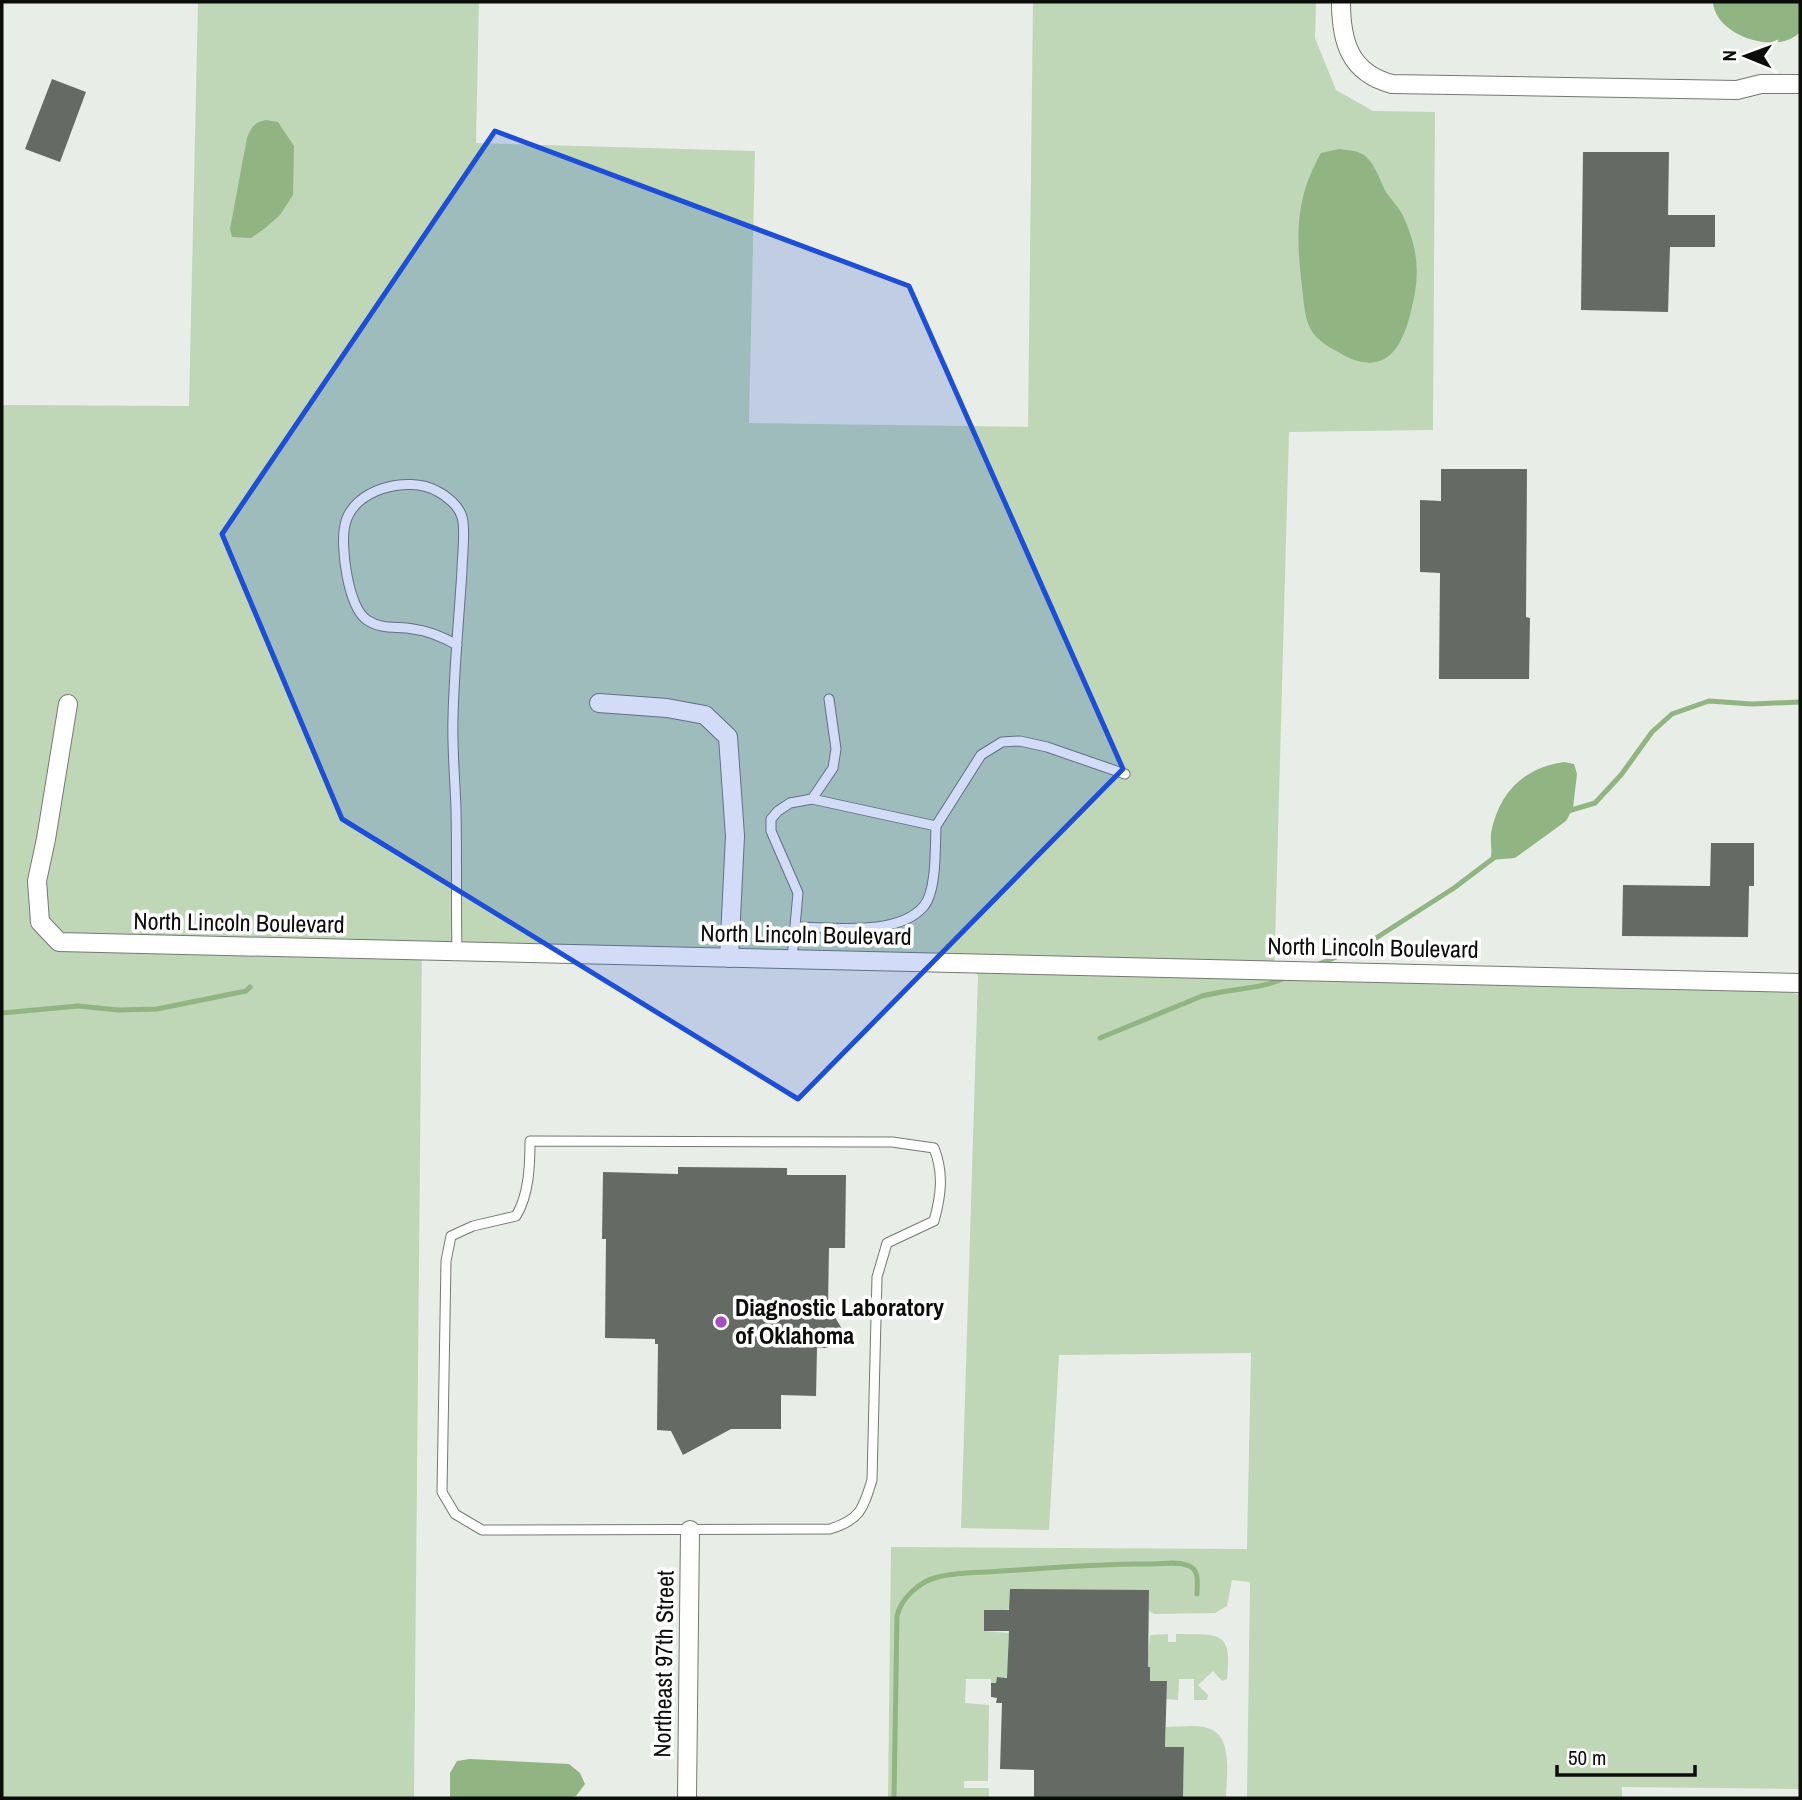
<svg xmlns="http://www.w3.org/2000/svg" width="1802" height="1800" font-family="'Archivo Narrow',sans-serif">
<rect width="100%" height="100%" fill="#e9ede7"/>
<g fill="#bfd7b6">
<path d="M198 2H479L476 143 755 151 749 423 1028 427 1033 2H1316L1315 38 1336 90 1373 111 1435 112 1433 430 1289 432 1274 979 1469 980 1789 992 1800 995V1789L1622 1787V1798H1247L1250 1582 1232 1580 1227 1606 1215 1613 1154 1614 1149 1611V1590L1005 1610H984V1631L1009 1633 1008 1653 1024 1678 997 1677 996 1683H991V1679H966L965 1703 989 1705 988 1781H964V1788H989V1798H888L891 1547 1247 1549 1251 1353 1059 1355 1049 1530 961 1528 978 976 965 957 422 942 414 1798H2V405L189 406Z"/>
<path d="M1168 1634V1642H1176V1634C1218 1635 1233 1629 1227 1679L1222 1681 1213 1671 1198 1685 1208 1695 1207 1700H1194V1679H1179L1178 1700 1166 1699 1167 1681H1150L1117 1669 1121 1655H1148L1150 1635Z"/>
<path d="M1166 1727C1178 1727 1192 1725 1204 1727 1235 1733 1226 1775 1226 1798H1183L1184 1747H1165Z"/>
</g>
<g fill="#90b582">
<path d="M1713 2H1800V32C1778 56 1715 36 1713 2Z"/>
<path d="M266 120 278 122 294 146 293 195 280 215 264 229 251 238 232 237 230 229 247 138C251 127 255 122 266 120Z"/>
<path d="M1339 149C1345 150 1354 150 1360 153 1374 159 1379 179 1386 192 1392 201 1400 208 1404 218 1419 252 1420 276 1411 311 1401 354 1381 378 1338 352 1329 347 1320 342 1313 333 1304 320 1304 302 1302 287 1296 235 1295 199 1321 153Z"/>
<path d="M1564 762 1574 764 1577 774 1573 808 1566 821 1515 858 1490 860C1493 851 1490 843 1491 833 1499 793 1523 768 1564 762Z"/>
<path d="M470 1759 569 1764 580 1773 585 1784 576 1796 570 1798H450V1773L457 1761Z"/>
</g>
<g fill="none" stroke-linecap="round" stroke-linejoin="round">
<g stroke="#90b582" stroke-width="5">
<path d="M1568 811 1595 803 1621 775 1652 732 1672 714 1709 701 1752 704 1800 702"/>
<path d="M1316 965 1362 947 1454 888 1495 857"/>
<path d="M2 1013 78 1006 118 1010 157 1009 246 991 250 987"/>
<path d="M1100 1038 1202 996C1231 988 1260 990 1287 977"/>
<path d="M894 1798 897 1616C901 1598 920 1581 938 1577 958 1572 981 1573 1002 1571 1052 1568 1102 1563 1152 1564 1163 1564 1179 1561 1189 1566 1200 1570 1197 1585 1197 1594"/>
</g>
</g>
<g fill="#666a65">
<path d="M52 79 86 92 60 162 25 149Z"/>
<path d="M1583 152H1669L1668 215H1715V247H1670L1668 312 1581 310Z"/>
<path d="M1441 469H1527L1526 617 1530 618 1529 679H1439L1440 573 1420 572V500L1441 501Z"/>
<path d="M1711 843H1754V886H1749L1748 937 1622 936 1623 885 1710 886Z"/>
<path d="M678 1167 787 1168V1175H846L845 1248H829L828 1305 849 1341 828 1340V1348H817L816 1396 781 1395V1429H731L683 1455 671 1431 657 1430 658 1344H655V1339L605 1338 606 1239H602L603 1172 678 1174Z"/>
<path d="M1010 1589 1149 1590 1148 1667H1150V1681H1167L1165 1747H1184L1183 1798H1034V1770L1000 1769 1002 1703H996L997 1698 991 1697V1683H996L997 1677 1007 1678 1009 1631H984V1610H1009Z"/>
</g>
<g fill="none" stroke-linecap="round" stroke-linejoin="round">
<defs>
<g id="lane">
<path d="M812 799 833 768 836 749 829 699"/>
<path d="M796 927C833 927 898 937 924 906 937 890 935 846 936 826"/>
<path d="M457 952C456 904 457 856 456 809 455 779 452 748 453 718 454 669 459 619 462 570 462 556 466 530 462 517 459 506 447 496 437 491 408 475 352 489 345 525 340 546 348 607 367 620 382 630 397 626 413 629 430 631 443 637 457 645"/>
<path d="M792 959 798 893 771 831V819L778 811 790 803 812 799 936 826 981 755 1002 742 1020 741 1047 747 1125 774"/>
<path d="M530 1141 892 1142 934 1148C944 1173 941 1196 934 1221L887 1243 877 1277 872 1480C863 1509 860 1520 830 1529L482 1530 455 1514 442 1492 446 1261 451 1236 473 1226 516 1216C529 1195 530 1165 530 1141Z"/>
</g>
<g id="street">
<path d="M1341 2C1341 42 1350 73 1392 84L1737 90 1761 84H1800"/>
<path d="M599 703 667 708 705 715 728 737 735 836 729 958"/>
<path d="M68 704 46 839 37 881 40 922 59 942 1800 983"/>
<path d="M687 1798 690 1530"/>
</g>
</defs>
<use href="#lane" stroke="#747873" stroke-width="11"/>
<use href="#street" stroke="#747873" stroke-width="20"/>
<use href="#lane" stroke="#fff" stroke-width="9"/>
<use href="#street" stroke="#fff" stroke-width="18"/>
</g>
<path fill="#1d4ed8" fill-opacity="0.2" stroke="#1d4ed8" stroke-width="5" stroke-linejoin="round" d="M495 131 909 286 1123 769 798 1099 342 819 222 534Z"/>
<circle fill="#a451bf" stroke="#fff" stroke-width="2.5" cx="721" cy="1322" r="7"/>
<g text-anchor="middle" stroke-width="7" stroke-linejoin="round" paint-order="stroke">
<g font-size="24" fill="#0c0d0b" stroke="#fff">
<text transform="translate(239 923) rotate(1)" y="8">North Lincoln Boulevard</text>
<text transform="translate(806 935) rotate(1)" y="8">North Lincoln Boulevard</text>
<text transform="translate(1373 948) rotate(1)" y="8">North Lincoln Boulevard</text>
<text transform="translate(664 1664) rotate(-89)" y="8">Northeast 97th Street</text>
</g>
<g font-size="24" font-weight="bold" fill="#0c0d0b" stroke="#fff" text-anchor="start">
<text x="735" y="1316">Diagnostic Laboratory<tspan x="735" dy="28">of Oklahoma</tspan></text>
</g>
</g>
<rect width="1802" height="1800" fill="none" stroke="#0c0d0b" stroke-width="7"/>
<g transform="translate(1746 56) rotate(271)" stroke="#ffffff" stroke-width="5" paint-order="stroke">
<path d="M0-5L12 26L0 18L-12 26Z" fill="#0c0d0b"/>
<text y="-10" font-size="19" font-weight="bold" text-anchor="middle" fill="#0c0d0b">N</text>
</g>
<path d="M1557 1765v10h138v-10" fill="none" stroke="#0c0d0b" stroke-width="3.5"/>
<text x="1568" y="1765" font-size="21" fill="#0c0d0b" stroke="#ffffff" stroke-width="5" paint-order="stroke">50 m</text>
</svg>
